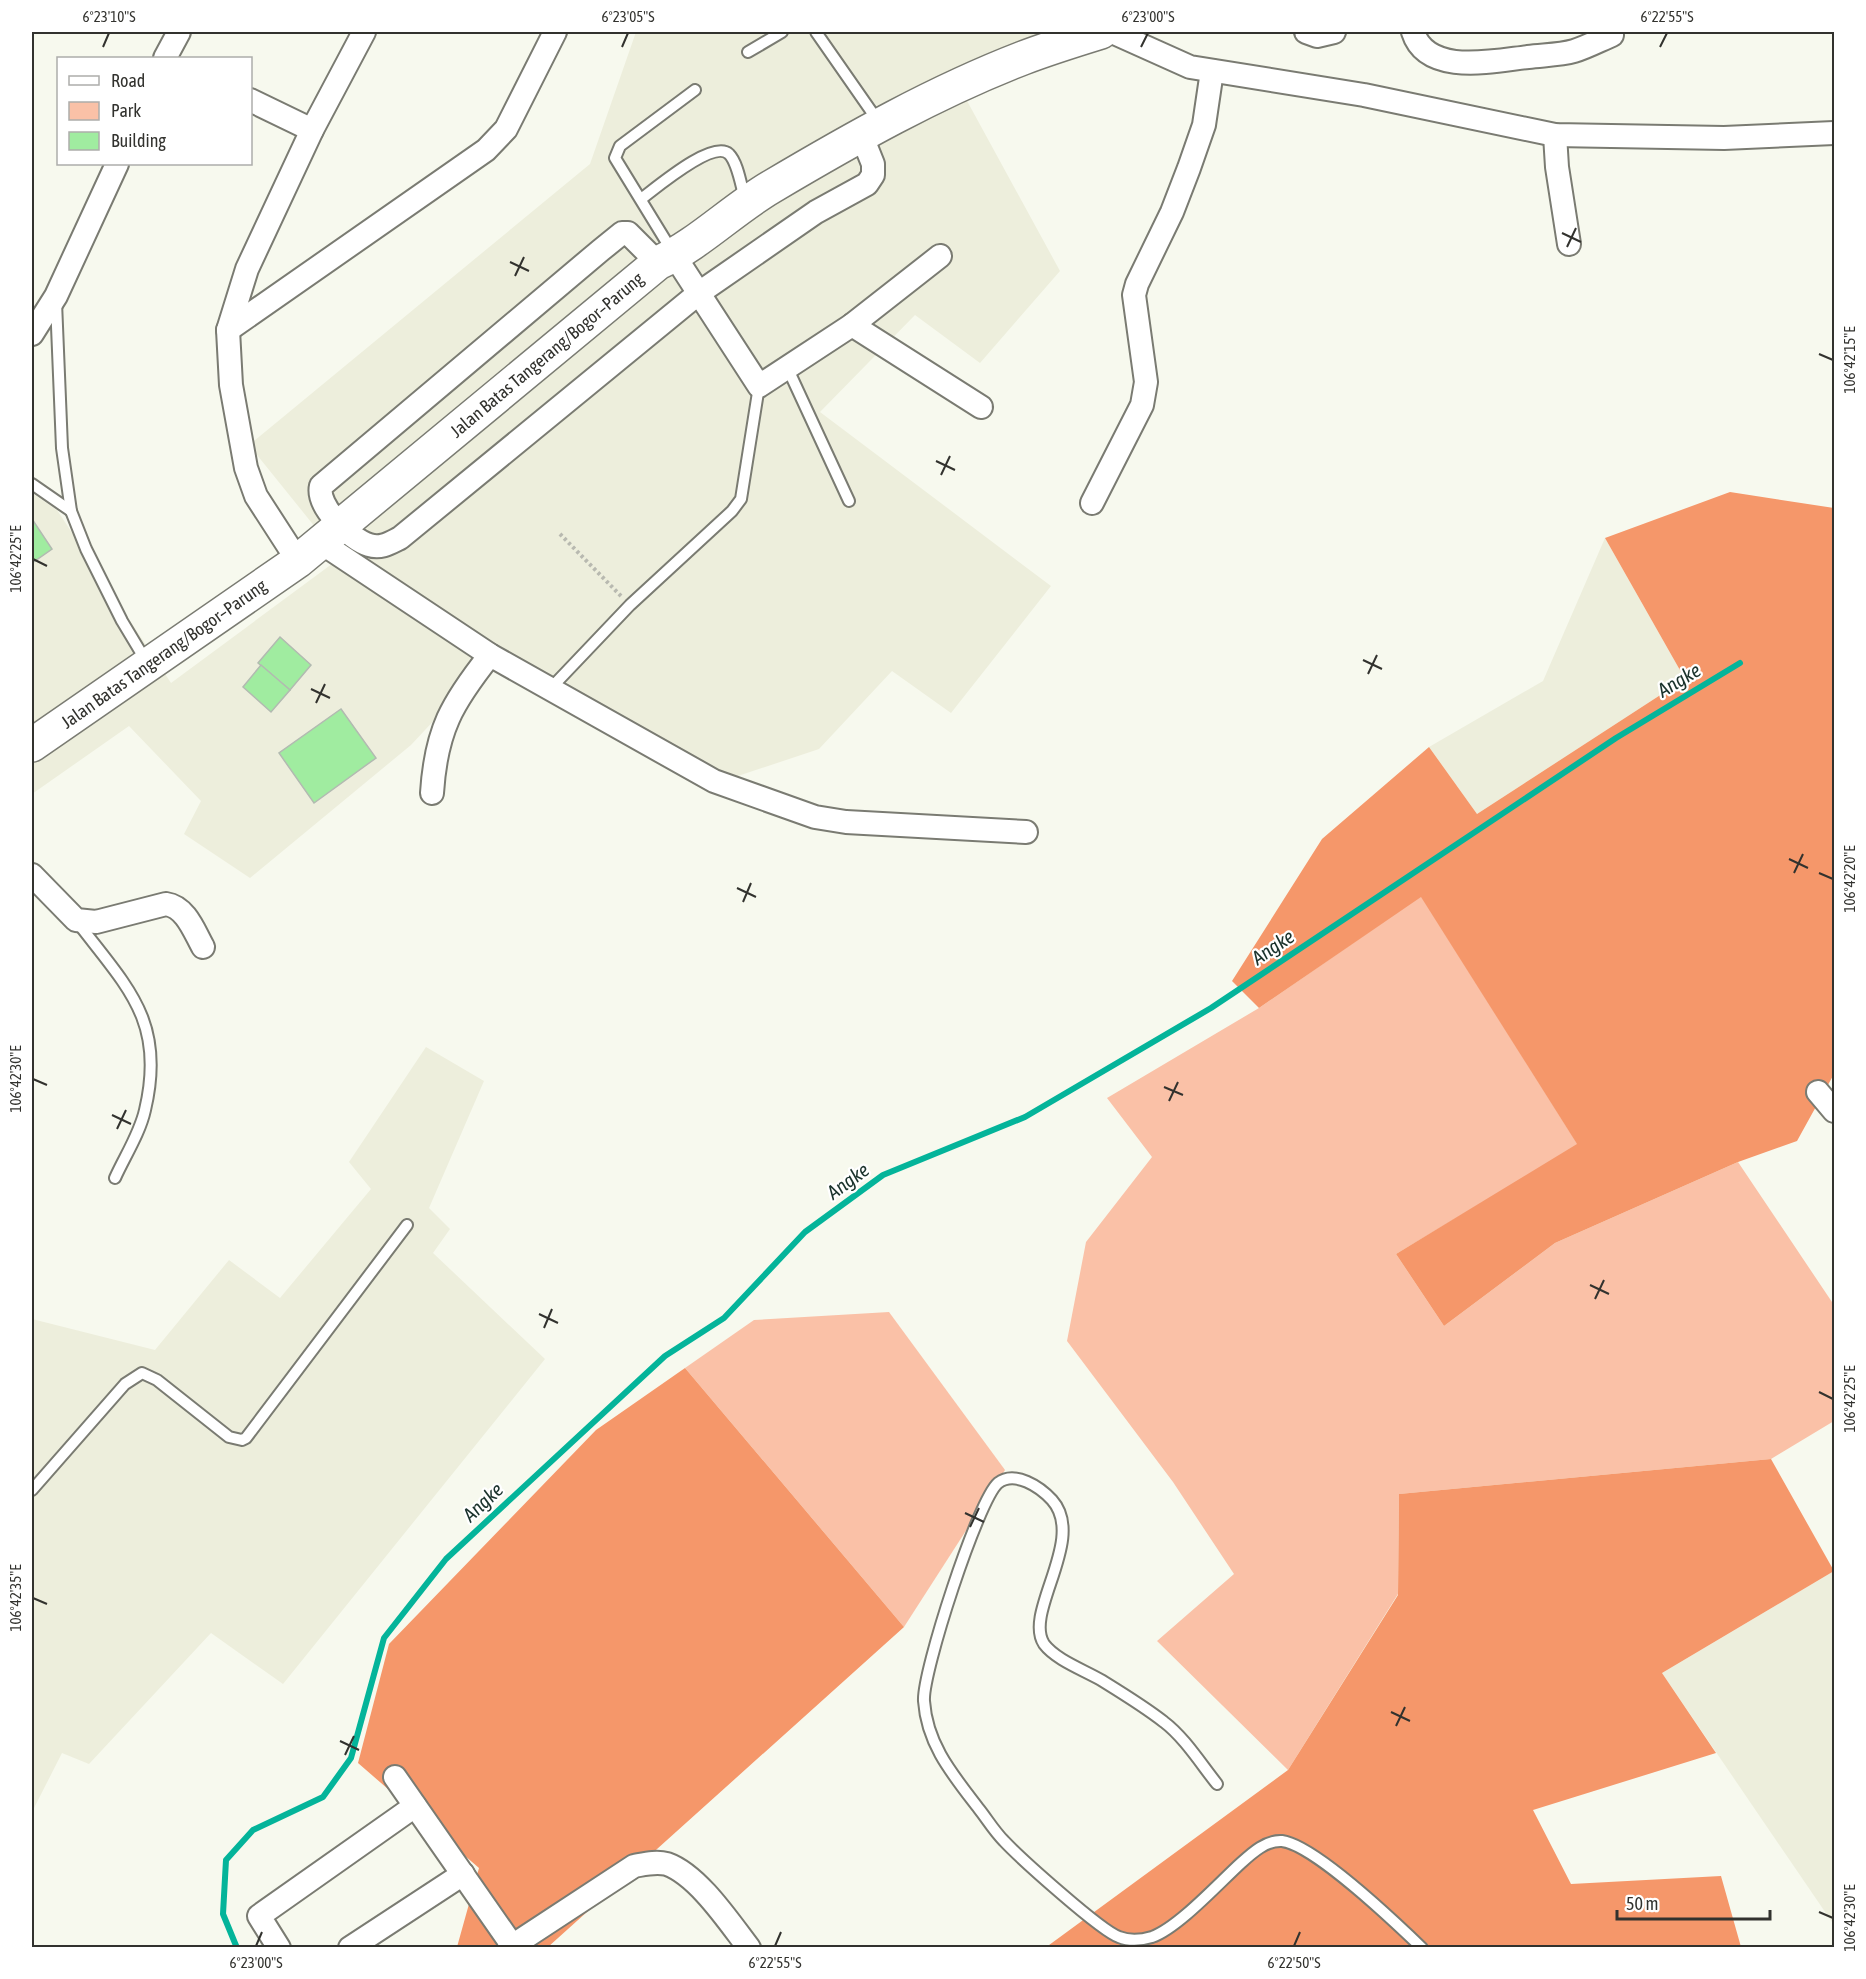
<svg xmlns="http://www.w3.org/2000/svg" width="1866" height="1979" font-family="'Asap Condensed',sans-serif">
<rect width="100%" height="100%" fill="#f7f9ee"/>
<g fill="#edeedc">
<path d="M636 32H1095L960 88 1060 271 980 363 915 315 820 412 1051 586 951 713 892 671 819 749 720 782 497 653 411 745 250 878 184 834 201 801 129 726 32 794V493L57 510 171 683 340 558 249 445 590 164Z"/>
<path d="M1605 538 1685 679 1477 814 1429 747 1543 681Z"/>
<path d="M426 1047 484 1081 429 1208 450 1229 433 1253 545 1359 283 1684 211 1633 89 1764 62 1753 32 1812V1319L155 1350 229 1260 280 1298 371 1189 349 1162Z"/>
<path d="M1834 1571V1925L1662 1673Z"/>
</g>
<g fill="#fac1a7">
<path d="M1421 896 1578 1145 1396 1254 1444 1326 1555 1243 1738 1162 1834 1305V1421L1771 1459 1399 1494 1398 1594 1288 1770 1157 1641 1234 1574 1173 1482 1067 1341 1086 1242 1152 1157 1107 1098 1259 1008Z"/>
<path d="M889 1312 1005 1470 904 1627 685 1368 754 1320Z"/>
</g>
<g fill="#f5976a">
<path d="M1730 492 1834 508V1074L1797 1141 1738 1162 1555 1243 1444 1326 1396 1254 1577 1144 1421 897 1259 1008 1232 981 1322 839 1429 747 1477 814 1685 679 1605 538Z"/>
<path d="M685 1368 904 1627 548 1947H457L479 1868 358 1763 389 1644 596 1430Z"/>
<path d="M1771 1459 1834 1571 1662 1673 1716 1753 1533 1810 1571 1884 1721 1876 1741 1947 1045 1948 1288 1770 1398 1595 1399 1494Z"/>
</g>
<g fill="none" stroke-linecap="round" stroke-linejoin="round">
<path stroke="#04b49a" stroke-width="6" d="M237 1948 223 1914 226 1860 253 1830 323 1797 351 1758 384 1638 446 1559 665 1356 724 1318 805 1232 883 1175 1025 1117 1211 1008 1616 738 1740 663"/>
</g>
<g fill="#a0eca0" stroke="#b2bab1" stroke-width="1.5">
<path d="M32 519 52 549 32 563Z"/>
<path d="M280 637 311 665 290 690 258 663Z"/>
<path d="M261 665 290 690 271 712 243 687Z"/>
<path d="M341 709 376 758 314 803 279 753Z"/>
</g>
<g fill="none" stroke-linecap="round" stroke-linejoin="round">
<defs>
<g id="lane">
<path d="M816 32 878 121"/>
<path d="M748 52 782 32"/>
<path d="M641 199C656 188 713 139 729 154 738 163 741 186 745 199"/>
<path d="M672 251 615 158 620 146 695 90"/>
<path d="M56 302 62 448 71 511 86 549 122 621 146 661"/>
<path d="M787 367 849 501"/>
<path d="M32 484 71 511"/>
<path d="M551 688 630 605 732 511 741 499 759 386"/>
<path d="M78 923C128 988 166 1022 145 1110 140 1133 125 1156 115 1178"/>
<path d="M32 1490 125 1384 142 1373 157 1380 229 1437 242 1440 246 1438 407 1225"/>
<path d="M1217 1784C1201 1764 1184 1737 1164 1722 1145 1707 1122 1693 1101 1680 1084 1670 1056 1660 1044 1644 1023 1612 1087 1539 1052 1500 1040 1487 1015 1470 998 1483 978 1500 922 1673 924 1701 927 1745 953 1775 979 1809 987 1819 994 1831 1004 1841 1020 1858 1101 1931 1119 1937 1129 1941 1142 1940 1152 1937 1178 1928 1220 1882 1241 1863 1252 1853 1266 1840 1282 1841 1314 1845 1396 1923 1422 1948"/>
</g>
<g id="street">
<path d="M1112 32 1190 67 1364 95 1555 135 1724 138 1834 133"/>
<path d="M1306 32 1317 36 1334 32"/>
<path d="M1413 32C1427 76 1493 61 1528 57 1543 55 1560 55 1574 51 1587 47 1600 40 1612 35"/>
<path d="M165 58 179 32"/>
<path d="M250 100 312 130"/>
<path d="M1555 135 1557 167 1569 244"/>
<path d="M674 255 759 386 852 325 940 256"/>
<path d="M658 263 628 233H622L601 250 321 486C316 506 350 539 369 545 381 549 390 543 400 538L699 293 816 212 867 184 873 175V164L861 134"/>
<path d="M852 325 981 407"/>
<path d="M228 330 486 150 506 129 555 32"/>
<path d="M32 334 56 296 117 164"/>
<path d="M1092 503 1142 405 1146 382 1134 295 1137 284 1172 212 1189 168 1204 125 1212 71"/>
<path d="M320 542 490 655 714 781 815 817 846 822 1026 832"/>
<path d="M298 561 256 496 246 468 231 385 228 330 247 269 312 130 364 32"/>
<path d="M432 793C436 730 452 703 490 655"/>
<path d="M32 875 76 920 96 922 166 904C186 907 194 931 203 947"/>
<path d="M1818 1092 1834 1111"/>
<path d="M395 1777 512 1945"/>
<path d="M279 1948 259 1916 415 1806"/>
<path d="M350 1948 463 1874"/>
<path d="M509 1948 634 1866C645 1864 656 1861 667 1864 698 1875 729 1922 749 1948"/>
</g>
<path id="primary" d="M32 745 298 561 658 263C699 244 732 210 771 187 852 139 935 92 1023 58 1049 48 1075 40 1101 32"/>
</defs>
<use href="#lane" stroke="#7a7b72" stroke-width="14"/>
<use href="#street" stroke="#7a7b72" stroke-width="26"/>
<use href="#primary" stroke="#7a7b72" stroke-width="36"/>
<path stroke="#b8b9b0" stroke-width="4" stroke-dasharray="3 3" stroke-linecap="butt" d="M560 534 621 596"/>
<use href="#lane" stroke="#fff" stroke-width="10"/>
<use href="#street" stroke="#fff" stroke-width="22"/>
<use href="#primary" stroke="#fff" stroke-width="33"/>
</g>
<path fill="none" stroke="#32322e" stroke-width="2" d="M103 47 109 33M622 47 628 33M1141 47 1148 33M1660 47 1667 33M1562 233 1581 242M1567 247 1576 228M510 262 529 271M515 276 524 257M1819 354 1833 360M936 461 955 470M941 475 950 456M33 559 47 566M1363 660 1382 669M1368 674 1377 655M311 689 330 698M316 703 325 684M1789 859 1808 868M1794 873 1803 854M1819 873 1833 879M737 888 756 897M743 902 751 883M33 1079 47 1085M1164 1087 1183 1095M1169 1101 1178 1082M112 1115 131 1124M117 1129 126 1110M1590 1285 1609 1294M1595 1299 1604 1280M539 1314 558 1323M544 1328 552 1309M1819 1392 1833 1399M965 1513 984 1522M970 1527 979 1508M33 1598 47 1604M1391 1712 1410 1721M1396 1726 1405 1707M340 1741 359 1750M345 1755 354 1736M1819 1912 1833 1918M256 1946 262 1932M775 1946 781 1932M1294 1946 1300 1932"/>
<g text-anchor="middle" stroke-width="4.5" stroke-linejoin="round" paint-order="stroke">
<g font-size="18" fill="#32322e" stroke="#fff">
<text transform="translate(547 355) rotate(-40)" y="6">Jalan Batas Tangerang/Bogor–Parung</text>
<text transform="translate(164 654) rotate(-35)" y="6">Jalan Batas Tangerang/Bogor–Parung</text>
</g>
<g font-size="20" font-style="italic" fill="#1a322c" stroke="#fff">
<text transform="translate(1679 680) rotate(-31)" y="7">Angke</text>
<text transform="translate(1273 947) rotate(-34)" y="7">Angke</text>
<text transform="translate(848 1181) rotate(-36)" y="7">Angke</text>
<text transform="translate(483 1502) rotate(-43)" y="7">Angke</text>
</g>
</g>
<rect width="1866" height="1979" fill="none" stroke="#ffffff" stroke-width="66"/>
<rect x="57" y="57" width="195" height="108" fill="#ffffff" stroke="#adadab" stroke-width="1.5"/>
<rect x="69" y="76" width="30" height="9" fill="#ffffff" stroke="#adadab" stroke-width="1.5"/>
<text x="111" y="87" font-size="18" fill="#32322e">Road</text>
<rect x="69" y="102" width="30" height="18" fill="#fac1a7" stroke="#adadab" stroke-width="1.5"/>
<text x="111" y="117" font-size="18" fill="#32322e">Park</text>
<rect x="69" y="132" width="30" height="18" fill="#a0eca0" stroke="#adadab" stroke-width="1.5"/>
<text x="111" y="147" font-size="18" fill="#32322e">Building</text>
<path d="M1617 1910v9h153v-9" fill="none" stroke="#32322e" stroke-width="3"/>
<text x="1626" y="1910" font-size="18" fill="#32322e" stroke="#ffffff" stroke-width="4.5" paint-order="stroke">50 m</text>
<rect x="33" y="33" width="1800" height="1913" fill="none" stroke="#32322e" stroke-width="2"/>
<g font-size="15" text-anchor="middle" fill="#32322e">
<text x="109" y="22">6°23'10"S</text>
<text x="628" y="22">6°23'05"S</text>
<text x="1148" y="22">6°23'00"S</text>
<text x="1667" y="22">6°22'55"S</text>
<text transform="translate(1850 360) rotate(-90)" y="5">106°42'15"E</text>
<text transform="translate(16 559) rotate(-90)" y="5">106°42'25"E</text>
<text transform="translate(1850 879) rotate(-90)" y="5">106°42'20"E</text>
<text transform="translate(16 1079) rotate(-90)" y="5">106°42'30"E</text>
<text transform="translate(1850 1399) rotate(-90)" y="5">106°42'25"E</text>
<text transform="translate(16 1598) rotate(-90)" y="5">106°42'35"E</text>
<text transform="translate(1850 1918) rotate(-90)" y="5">106°42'30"E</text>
<text x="256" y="1968">6°23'00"S</text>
<text x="775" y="1968">6°22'55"S</text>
<text x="1294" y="1968">6°22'50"S</text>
</g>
</svg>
